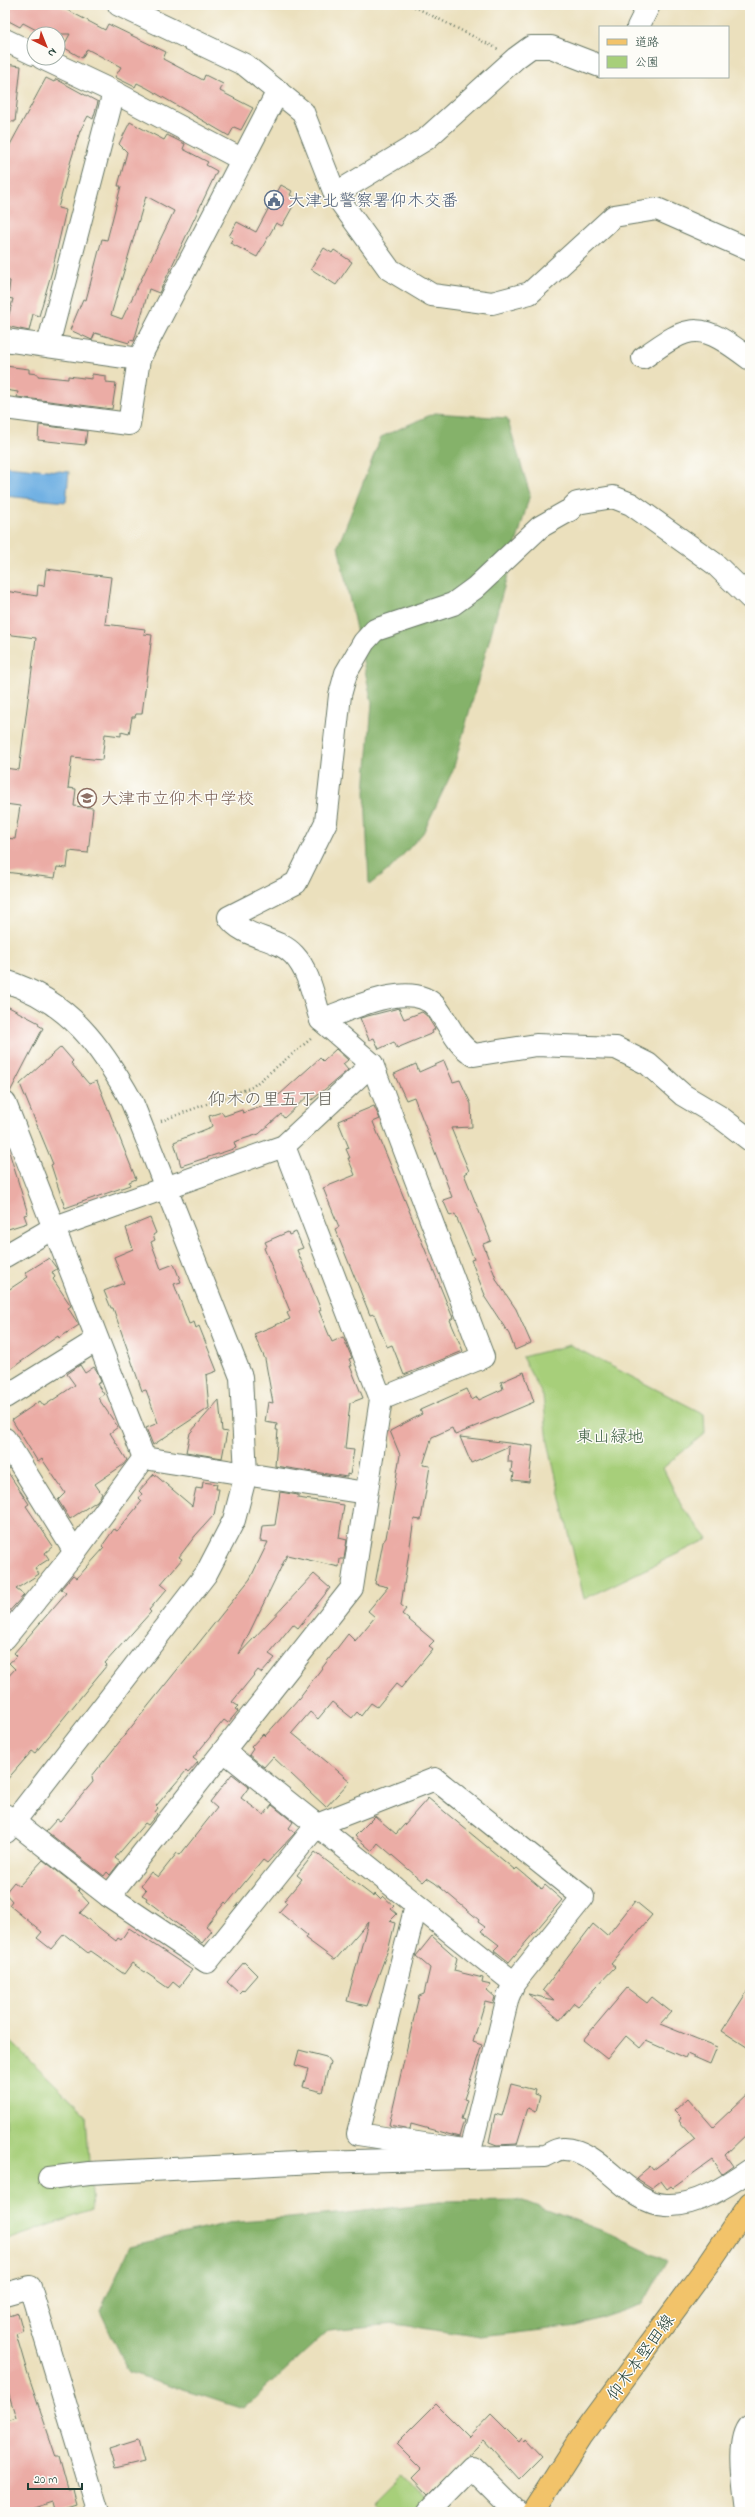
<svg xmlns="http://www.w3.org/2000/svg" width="755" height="2517" font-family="'Indie Flower','Klee One',sans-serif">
<rect width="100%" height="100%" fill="#fdfcf7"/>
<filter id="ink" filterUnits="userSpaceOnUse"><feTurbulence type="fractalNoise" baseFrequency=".025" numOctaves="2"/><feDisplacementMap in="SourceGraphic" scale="8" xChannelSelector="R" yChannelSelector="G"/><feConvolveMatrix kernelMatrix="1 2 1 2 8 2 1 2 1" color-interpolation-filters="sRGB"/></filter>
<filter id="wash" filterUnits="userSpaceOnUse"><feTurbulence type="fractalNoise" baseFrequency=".012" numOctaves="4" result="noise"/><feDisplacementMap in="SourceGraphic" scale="16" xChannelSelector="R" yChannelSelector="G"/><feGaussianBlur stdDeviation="0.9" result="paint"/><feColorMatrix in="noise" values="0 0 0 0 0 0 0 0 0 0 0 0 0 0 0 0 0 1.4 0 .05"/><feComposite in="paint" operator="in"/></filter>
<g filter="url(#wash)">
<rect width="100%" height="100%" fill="#ebe0bd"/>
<g fill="#a7cf7a" stroke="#638657">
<path d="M570 1345 704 1414 705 1433 663 1468 682 1507 708 1539 584 1599 548 1442 543 1396 522 1357Z"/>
<path d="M5 2036 86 2114 92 2210 5 2241Z"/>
<path d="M403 2473 429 2501 419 2512H383L374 2502Z"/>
</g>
<g fill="#85b26a" stroke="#52784f">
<path d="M435 413 507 418 530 494 453 770 423 833 391 868 369 885 365 792 372 703 338 546 381 437Z"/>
<path d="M523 2201 603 2231 667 2261 643 2304 577 2326 481 2337 395 2324 329 2330 243 2409 129 2372 100 2311 130 2246 229 2223 348 2213 439 2202Z"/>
</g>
<path fill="#70b0e3" stroke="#48768c" d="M5 466 69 472 66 502 5 496Z"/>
<g id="blocks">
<g fill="#ebaca5" fill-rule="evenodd">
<path d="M10 5H58L105 30 108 24 166 52 163 59 203 80 205 75 223 84 220 91 253 108 241 130 234 127 229 136 147 88 137 83 135 87 115 77 121 67 87 49 82 58 63 47 70 34H44L23 23 20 27 5 19Z"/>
<path d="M5 64 21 66 15 122 5 121Z"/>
<path d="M46 78 54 82 56 79 98 102 93 119 88 116 80 131 71 160 58 208 66 210 52 271 39 316 33 314 29 331 6 326 13 299 8 298 10 281 5 280V154Z"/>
<path d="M130 122 164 140 167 135 185 144 183 149 208 162 206 165 217 171 159 293 149 289 134 341 130 340 129 343 95 333 92 340 70 330 83 299 86 300 102 239 107 240 121 186H118L127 152 119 144ZM146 196 174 211 122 319 111 315Z"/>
<path d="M281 185 292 191 290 195 297 199 282 226 276 223 257 257 230 243 233 238 229 236 237 222 256 232Z"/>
<path d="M324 248 332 253 334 250 352 262 336 285 311 269Z"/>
<path d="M5 366 29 369V373L38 374V376L68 379V376L92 379V374L106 376V382L116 383 112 409 17 397 18 392 5 390Z"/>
<path d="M39 425 87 431 85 445 38 440Z"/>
<path d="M46 569 111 577 105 624 145 629 144 634 152 635 142 714H136L135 717H132L129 734 121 732V736L105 734 102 760 72 757 68 788 76 789 74 806 93 808 88 853 69 851 67 868 57 867 55 878 5 872V838L15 839 20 806 5 804V768L19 770 36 638 5 634V591L37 596 38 585 44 586Z"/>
<path d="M5 1005 39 1023 38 1025 43 1028 10 1092 5 1091Z"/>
<path d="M399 1008 404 1019 422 1012 427 1016 435 1029 432 1031 433 1033 397 1048 394 1042 379 1049 374 1038 369 1040 360 1018Z"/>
<path d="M61 1047 73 1061 71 1063 89 1084 97 1081 136 1179 129 1182 130 1185 65 1208 51 1165 53 1164 20 1084Z"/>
<path d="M336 1049 348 1060 343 1064 348 1070 312 1100 308 1096 284 1118 281 1114 259 1134 234 1142 236 1148 181 1166 174 1142 209 1128 212 1126 209 1116 222 1112 224 1116 242 1110 243 1113 264 1106 277 1093 279 1095 320 1058 323 1061Z"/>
<path d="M444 1061 453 1082 460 1080 471 1104 472 1127 451 1128 469 1171 464 1174 491 1241 483 1244 497 1281 516 1309 531 1343 515 1350 509 1334 484 1296 485 1295 471 1260 474 1259 455 1214 450 1216 443 1200 452 1197 414 1097 406 1100 394 1074 416 1064 419 1072Z"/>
<path d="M374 1106 380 1119 373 1122 453 1318 450 1320 463 1351 404 1375 392 1345 387 1347 374 1314 370 1315 335 1229 339 1227 323 1188 355 1175 348 1158H350L346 1149 349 1148 338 1121Z"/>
<path d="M8 1148 28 1214 24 1215 27 1223 5 1230V1149Z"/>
<path d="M150 1218 156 1233 153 1235 155 1240 151 1242 161 1269 174 1264 181 1282 174 1284 189 1324 194 1322 196 1328 199 1326 217 1371 206 1375 209 1408 153 1445 146 1428 158 1423 146 1390 142 1391 113 1308H111L104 1291 124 1283 114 1257 133 1249 126 1228Z"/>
<path d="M288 1232 289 1235 296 1232 303 1248 297 1250 321 1310 319 1311 332 1342 343 1337 352 1358 349 1359 352 1366H350L363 1398 350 1403 345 1449 354 1450 350 1475 347 1474V1477L275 1466 278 1430H276L277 1424 265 1422 268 1402 273 1403 265 1359 254 1334 290 1319 287 1313 290 1311 264 1248 267 1246 265 1242Z"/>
<path d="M49 1258 57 1269 52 1272 55 1277 53 1279 71 1306 68 1308 79 1325 59 1338 58 1336 5 1373V1292L28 1277 25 1273Z"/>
<path d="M80 1365 85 1373 94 1367 97 1371 101 1382 97 1384 104 1394 98 1398 118 1427 110 1433 127 1460 123 1465 95 1484 102 1494 97 1501 70 1519 58 1500 65 1493 42 1459 38 1462 12 1420 40 1401 44 1406 75 1385 67 1374Z"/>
<path d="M524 1372 534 1402 458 1434 455 1435 452 1428 432 1437 423 1465 430 1466 421 1520 414 1519 401 1605 406 1609 402 1614 434 1641 429 1646 433 1649 401 1688 396 1684 377 1707 371 1703 361 1716 357 1712 352 1718 332 1702 318 1719 310 1712 292 1733 350 1781 326 1807 273 1757 264 1767 249 1755 253 1749 251 1747 263 1734 265 1736 299 1698 348 1634 355 1641 375 1617 368 1611 388 1587 375 1584 383 1542 386 1538 400 1455 390 1431 422 1414 420 1410 467 1389 472 1400 477 1397 479 1400 503 1389 501 1382Z"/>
<path d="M219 1400 222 1431 227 1432 222 1458 186 1452 190 1433Z"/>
<path d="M460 1437 533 1446 529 1482 513 1480 514 1473 511 1472 512 1462H508L509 1446 471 1463Z"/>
<path d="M5 1468 29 1504 26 1506 53 1546 45 1553 49 1559 35 1568 39 1574 16 1589 24 1595 5 1616Z"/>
<path d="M154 1474 192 1506 196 1488 202 1489 203 1482 217 1484 216 1489H219L214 1515 195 1536 179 1557 182 1559 161 1584 167 1589 149 1610 151 1612 105 1663 107 1665 35 1753 32 1751 5 1782V1680L15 1669 9 1663 17 1656 14 1653 66 1593 61 1589 73 1575 77 1578 104 1548 102 1546 114 1529 117 1531 142 1501 139 1498 142 1494 139 1491Z"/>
<path d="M280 1492 298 1495V1498L344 1505 339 1538 347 1540 344 1559H340L339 1567 287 1555 239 1654 314 1574 330 1588 298 1628 293 1624 272 1650 269 1654 275 1658 262 1673 258 1670 232 1702 238 1706 235 1709 238 1711 228 1723 224 1720 193 1758 198 1762 188 1773 186 1771 156 1806 158 1808 155 1812 157 1814 148 1825 145 1823 115 1858 120 1862 110 1875 107 1872 104 1876 46 1831 57 1819 60 1821 93 1782 92 1776 250 1579 268 1542 260 1541 262 1526 275 1525Z"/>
<path d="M232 1774 249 1787 241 1798 264 1815 272 1805 293 1822 289 1828 295 1833 267 1863 263 1860 227 1904 225 1902 206 1926 212 1931 202 1943 146 1900 147 1898 142 1895 146 1890 141 1885 151 1872 158 1877 177 1853 180 1855 217 1808 210 1802Z"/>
<path d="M428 1798 515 1870 517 1868 542 1889 545 1885 562 1900 509 1962 494 1950 499 1945 481 1931 485 1927 478 1922 479 1920 435 1883 427 1878 423 1882 378 1843 372 1851 355 1836 375 1816 396 1834Z"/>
<path d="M315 1852 374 1897 375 1894 380 1899 383 1896 394 1906 391 1909 397 1914 390 1921 395 1923 389 1947 367 2006 347 2001 368 1922 335 1960 305 1938 307 1935 279 1912 287 1903 284 1901 302 1879 297 1875Z"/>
<path d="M43 1860 80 1889 78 1891 89 1903 80 1913 116 1941 118 1938 121 1940 129 1928 192 1970 179 1987 173 1982 168 1988 132 1963 124 1974 91 1951 88 1953 64 1934 51 1949 37 1938 42 1932 9 1905 12 1901 5 1893 14 1882 19 1886Z"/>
<path d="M635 1901 652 1915 611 1964 615 1967 578 2006 574 2003 560 2020 528 1994 554 2000 543 1990 593 1924 607 1936Z"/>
<path d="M432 1936 457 1958 454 1971 483 1978 482 1983 491 1985 487 1990 495 1997 493 2004 485 2002 473 2042 482 2045 464 2099 467 2100 461 2119 464 2120 459 2137 411 2124 410 2129 389 2125 419 1996 424 1994 430 1968 416 1956Z"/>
<path d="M244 1962 257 1975 243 1991 242 1990 239 1993 227 1982Z"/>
<path d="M750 1987V2049L722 2031Z"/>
<path d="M627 1988 647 2003 652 1997 671 2012 660 2024 717 2047 710 2064 687 2054 685 2058 646 2041 640 2048 626 2036 607 2059 583 2040Z"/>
<path d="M299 2050 326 2057 330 2062 322 2092 303 2087 308 2069 295 2065Z"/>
<path d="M511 2084 535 2090 534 2094 540 2096 536 2111 528 2108 517 2144 497 2145 489 2142 495 2114 502 2116Z"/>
<path d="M750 2092V2131L725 2155 733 2166 722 2174 712 2160 673 2188 671 2186 667 2189 661 2181 652 2188 636 2178 650 2166 653 2170 695 2139 679 2121 681 2118 674 2111 688 2098 713 2127Z"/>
<path d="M8 2309 10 2316 18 2313 23 2331 16 2334 26 2368 56 2457H59L68 2490 72 2489 76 2503 54 2510 52 2502 22 2512H5V2422L16 2418 5 2381V2310Z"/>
<path d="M436 2404 469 2437 491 2414 519 2442 522 2438 525 2441 526 2439 542 2456 519 2479 484 2440 429 2494 413 2477 421 2469 396 2444Z"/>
<path d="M138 2440 144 2462 115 2469 109 2449Z"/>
</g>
</g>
</g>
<g filter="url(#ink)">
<use href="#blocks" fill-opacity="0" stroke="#667664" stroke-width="1"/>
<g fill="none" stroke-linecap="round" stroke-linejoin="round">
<defs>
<g id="minor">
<path d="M119 5 245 65 303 112 335 194 389 269 432 295 492 303 530 293 614 216 657 209 750 250"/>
<path d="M638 27 649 5"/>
<path d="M5 40 34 54"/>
<path d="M42 58 114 92 241 159"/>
<path d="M335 194 426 139 516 58 531 47H551L600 66"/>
<path d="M5 340 139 359"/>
<path d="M48 345 114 92"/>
<path d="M643 358C692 322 701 322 750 359"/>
<path d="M5 408 129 424 139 359 278 91"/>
<path d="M750 598 715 564 631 504 613 497 577 503 570 510 540 527 475 588 453 604 375 630 364 642 346 673 340 695 326 822 296 883 229 917C243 939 277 936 294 955 310 972 314 1000 321 1020 349 1010 412 978 436 1007 449 1023 455 1044 474 1055L536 1045 616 1048 648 1064 683 1095 720 1117 750 1140"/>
<path d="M5 981C69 1001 101 1046 132 1102L241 1377 246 1474 234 1520 206 1574 6 1832"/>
<path d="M321 1020 372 1064"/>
<path d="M5 1103 144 1458"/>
<path d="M5 1256 55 1227 284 1146 372 1064 483 1357 381 1399"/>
<path d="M5 1397 97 1340"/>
<path d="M5 1439 75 1552"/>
<path d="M144 1458 366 1493"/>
<path d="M5 1638 75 1552 144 1458"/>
<path d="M224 1751 514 1983"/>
<path d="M5 1815 109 1896 207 1962 317 1825 435 1779 583 1897 514 1983 508 1997 470 2151 358 2134 416 1906"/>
<path d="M109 1896 352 1588 381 1399 284 1146"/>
<path d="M49 2178 89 2173 316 2162 545 2156C550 2154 558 2148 564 2149 602 2150 626 2203 666 2205 695 2207 727 2186 750 2170"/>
<path d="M5 2294 30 2287 98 2512"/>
<path d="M428 2512 472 2467 517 2512"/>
<path d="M747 2512C745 2492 736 2440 750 2426"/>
</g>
<path id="major" d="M533 2512 581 2437 707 2266 750 2203"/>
</defs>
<use href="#minor" stroke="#667664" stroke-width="24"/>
<use href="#major" stroke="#667664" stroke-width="24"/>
<g stroke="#667664" stroke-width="2.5" stroke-dasharray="1 3" stroke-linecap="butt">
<path d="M411 5 498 49"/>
<path d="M161 1121 252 1087 312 1038"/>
</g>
<use href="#minor" stroke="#fff" stroke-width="22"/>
<use href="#major" stroke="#f2c36a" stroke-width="22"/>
</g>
</g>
<defs>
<symbol id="civic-ring" viewBox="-11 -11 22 22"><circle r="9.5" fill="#fdfcf7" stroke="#5c6f8a" stroke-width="1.5"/><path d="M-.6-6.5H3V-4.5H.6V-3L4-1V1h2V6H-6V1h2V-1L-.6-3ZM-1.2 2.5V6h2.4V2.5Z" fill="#5c6f8a"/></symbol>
<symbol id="school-ring" viewBox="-11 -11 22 22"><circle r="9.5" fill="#fdfcf7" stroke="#8d6e63" stroke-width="1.5"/><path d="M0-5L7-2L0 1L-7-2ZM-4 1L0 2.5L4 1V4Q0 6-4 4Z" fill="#8d6e63"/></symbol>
</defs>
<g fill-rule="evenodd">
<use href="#civic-ring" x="263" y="189" width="22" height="22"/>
<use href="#school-ring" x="76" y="787" width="22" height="22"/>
</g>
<g text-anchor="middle" stroke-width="3" stroke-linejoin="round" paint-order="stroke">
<g font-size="17" fill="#4e5e75" stroke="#fdfcf7" text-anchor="start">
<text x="288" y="206">大津北警察署仰木交番</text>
</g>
<g font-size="17" fill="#785e54" stroke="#fdfcf7" text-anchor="start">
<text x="101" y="804">大津市立仰木中学校</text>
</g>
<g font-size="17" fill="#416246" stroke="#fdfcf7">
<text x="610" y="1442">東山緑地</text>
</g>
<g font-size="17" fill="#1f3d34" stroke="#fdfcf7">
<text transform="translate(640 2357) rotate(-54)" y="6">仰木本堅田線</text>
</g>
<g font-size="18" fill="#66645c" stroke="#fdfcf7">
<text x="271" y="1105">仰木の里五丁目</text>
</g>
</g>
<rect width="755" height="2517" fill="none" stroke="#fdfcf7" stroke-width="20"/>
<rect x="599" y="26" width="130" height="52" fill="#fdfcf7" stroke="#a4b0a9"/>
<rect x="607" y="39" width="20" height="6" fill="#f2c36a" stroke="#a4b0a9"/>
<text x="635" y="46" font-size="12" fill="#1f3d34">道路</text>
<rect x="607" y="56" width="20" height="12" fill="#a7cf7a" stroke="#a4b0a9"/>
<text x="635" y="66" font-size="12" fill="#1f3d34">公園</text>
<g transform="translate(46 46) rotate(137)"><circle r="19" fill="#fdfcf7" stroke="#a4b0a9"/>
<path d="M0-3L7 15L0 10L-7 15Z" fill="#c8321e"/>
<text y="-6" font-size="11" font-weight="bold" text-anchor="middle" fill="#1f3d34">N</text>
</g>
<path d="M28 2483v6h54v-6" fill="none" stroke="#1f3d34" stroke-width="2"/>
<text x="34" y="2483" font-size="12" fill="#1f3d34" stroke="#fdfcf7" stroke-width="3" paint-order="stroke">20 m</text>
</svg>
